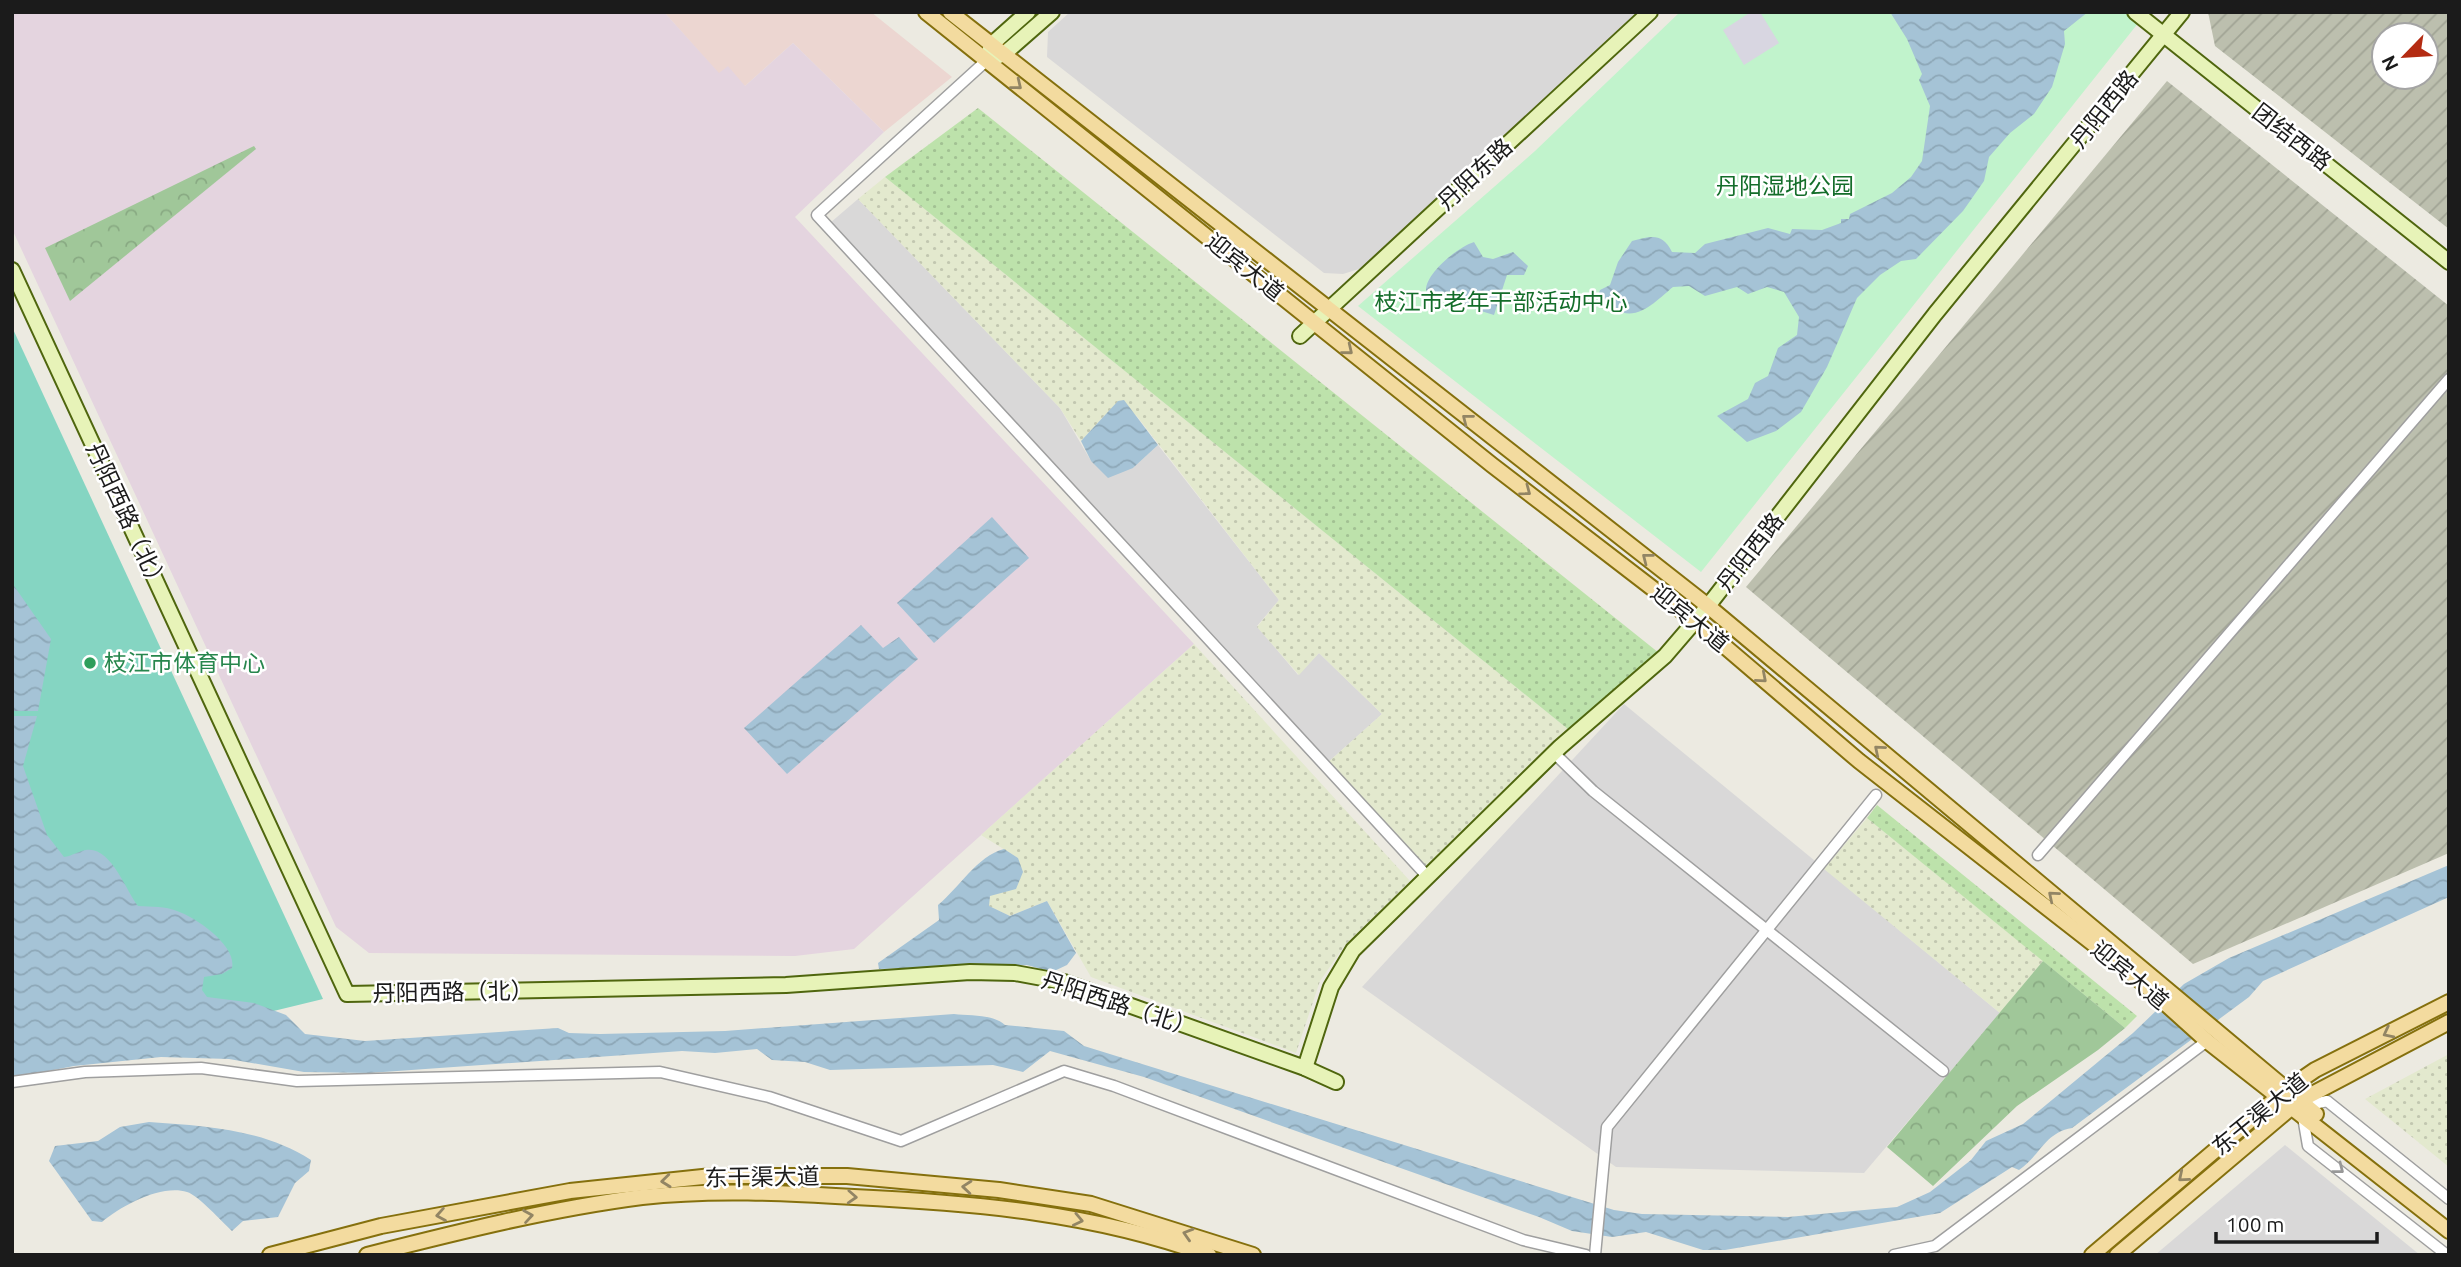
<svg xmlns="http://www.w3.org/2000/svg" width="2461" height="1267" font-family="Ubuntu,'Noto Sans SC',sans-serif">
<defs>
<pattern id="construction-furrows" width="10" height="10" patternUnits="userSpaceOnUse" patternTransform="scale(1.75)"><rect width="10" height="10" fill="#bcbfae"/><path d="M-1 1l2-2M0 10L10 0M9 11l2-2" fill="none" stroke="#a1a495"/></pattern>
<pattern id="farmland-dots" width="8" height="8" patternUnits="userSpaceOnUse" patternTransform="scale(1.75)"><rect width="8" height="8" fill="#e3e9ce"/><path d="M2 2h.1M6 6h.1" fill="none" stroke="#c2c7b0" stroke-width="1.8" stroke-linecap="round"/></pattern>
<pattern id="grass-dots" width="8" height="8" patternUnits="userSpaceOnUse" patternTransform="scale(1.75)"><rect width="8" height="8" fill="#bde2ab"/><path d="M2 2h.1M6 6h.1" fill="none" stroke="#a2c193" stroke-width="1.8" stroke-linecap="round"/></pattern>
<pattern id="forest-crowns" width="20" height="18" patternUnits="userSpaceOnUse" patternTransform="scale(1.75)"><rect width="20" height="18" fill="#a0c799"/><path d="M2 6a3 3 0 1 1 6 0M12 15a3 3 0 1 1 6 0" fill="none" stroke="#89aa83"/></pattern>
<pattern id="water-waves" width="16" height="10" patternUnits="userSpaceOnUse" patternTransform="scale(1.75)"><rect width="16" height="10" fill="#a5c3d6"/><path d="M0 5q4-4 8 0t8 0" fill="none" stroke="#8da7b7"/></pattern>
</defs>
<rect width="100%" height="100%" fill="#eceae1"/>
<g fill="#d9d8d8">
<path d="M1070 12H1638L1362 268 1343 274 1324 273 1047 57 1048 32Z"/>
<path d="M858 199 1060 408 1091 461 1133 468 1158 445 1279 600 1257 626 1298 675 1319 653 1382 714 1325 765 830 223Z"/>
<path d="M1624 704 2000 1013 1864 1173 1616 1167 1362 987Z"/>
<path d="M2285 1145 2420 1255H2155Z"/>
</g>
<path fill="#ecd6d1" d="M664 12H871L952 77 884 132 793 43 745 86 719 74Z"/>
<path fill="#e4d4df" d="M12 12H664L719 73 728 66 745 86 793 43 884 132 795 217 1194 644 854 949 795 956 369 953 336 927 12 229Z"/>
<g fill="url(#construction-furrows)" fill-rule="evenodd">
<path d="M2208 12H2449V229L2215 46ZM2384 35H2426V77H2384Z"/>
<path d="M2167 81 2449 306V853L2193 964 1746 587Z"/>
</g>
<g fill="url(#farmland-dots)">
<path d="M885 177 1569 730 1428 868 1325 765 1382 714 1319 653 1299 675 1257 627 1279 600 1136 415H1105L1081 441 1060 408 858 199Z"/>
<path d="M1194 644 1410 881 1345 945 1320 981 1296 1053 1091 977 1047 901 1010 916 988 906 990 896 1018 858 981 835Z"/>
<path d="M1867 818 2043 961 2000 1013 1824 869Z"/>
<path d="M2449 1054V1167L2365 1099Z"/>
</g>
<g fill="url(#grass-dots)">
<path d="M978 108 1659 653 1569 730 885 177Z"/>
<path d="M1877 805 2137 1016 2125 1028 1867 818Z"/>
</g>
<g fill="url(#forest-crowns)">
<path d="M254 146 256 149 70 301 45 248Z"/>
<path d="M2043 961 2125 1028 2098 1050 2017 1106 1933 1186 1887 1147Z"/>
</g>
<path fill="#c1f3cc" d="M1680 12H2147L1701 572 1358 306 1535 151Z"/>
<path fill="#85d5c2" d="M12 327 323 999 12 1074Z"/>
<path fill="#d8d6e1" d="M1751 12H1760L1779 43 1744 65 1723 30Z"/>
<g fill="url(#water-waves)">
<path d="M1890 12H2088L2064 31 2065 44 2052 87 2034 114 2010 133 1989 157 1984 181 1963 211 1916 259 1901 261 1880 275 1857 298 1827 367 1801 412 1776 431 1747 442 1717 416 1748 399 1755 383 1768 376 1778 348 1797 335 1799 317 1784 292 1767 287 1748 294 1737 287 1705 296 1689 286 1673 287C1660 297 1637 324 1616 309 1609 304 1606 299 1598 295L1600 290 1610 285 1618 262 1632 241C1651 236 1662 232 1672 252L1695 253 1705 244 1768 228 1790 234 1792 229 1822 230 1841 223V219H1849L1850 214 1892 193 1911 177 1922 161 1930 106 1919 80 1922 74 1907 39Z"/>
<path d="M1474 242 1483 257 1493 259 1513 252 1528 266 1524 275H1507L1494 315 1432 296 1426 290C1426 273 1458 247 1474 242Z"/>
<path d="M1124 400 1158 445 1133 468 1108 478 1091 461 1081 441 1118 401Z"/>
<path d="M992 517 1029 558 934 643 897 603Z"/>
<path d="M12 583 51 639 38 711H12Z"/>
<path d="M861 625 883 648 899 637 918 659 787 774 744 728Z"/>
<path d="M12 716H37L23 766 47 835 64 857C72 856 79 851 86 850 111 846 126 891 138 906 152 907 165 906 177 911 197 918 237 946 232 968L222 974 204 977 202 990 207 997 254 1003 286 1015 305 1034 365 1041 558 1028 569 1033 600 1034 725 1031 954 1014C970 1016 993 1014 1005 1025L1064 1031 1084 1046 1614 1210 1642 1214 1788 1217 1897 1207 1930 1192 1971 1160 1986 1141 2023 1124 2133 1033 2184 984 2229 958 2449 865V897L2263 981 2249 997 2072 1128C2044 1133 2041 1155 2019 1170L2012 1167 1940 1213 1725 1250H1703L1646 1232 1612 1237 1572 1231 1539 1217 1144 1077 1050 1051 1023 1072 993 1065 830 1070 805 1062 772 1060 757 1049 715 1053 682 1051 369 1073 304 1072 229 1059 161 1057 74 1066 12 1078Z"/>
<path d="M1004 849 1018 858 1023 872 1016 889 990 896 989 906 1010 916 1047 901 1076 953 1067 965 1052 972 1027 965 879 969 878 963 939 920 938 905C959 888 977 856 1004 849Z"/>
<path d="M149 1122C205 1126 263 1129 311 1160L309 1171 295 1183 278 1217 243 1221 232 1231C222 1222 198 1195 187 1192 161 1184 121 1206 102 1222L92 1221 49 1161 55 1146 98 1141 120 1127Z"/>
</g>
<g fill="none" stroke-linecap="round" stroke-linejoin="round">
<defs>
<g id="street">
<path d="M986 61 817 215 1428 877"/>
<path d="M1554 753 1593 791 1943 1071"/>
<path d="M2038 855 2449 379"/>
<path d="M12 1082 85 1072 201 1068 297 1081 660 1072 769 1097 901 1141 1064 1071 1114 1086 1523 1240 1586 1255"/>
<path d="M2305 1106 2327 1101 2449 1199"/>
<path d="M2303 1117 2308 1146 2447 1255"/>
<path d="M1595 1255 1607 1127 1876 795"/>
<path d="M1894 1255 1935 1246 2207 1041"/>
</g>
<g id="secondary">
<path d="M2135 12 2449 262"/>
<path d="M988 56 991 45 1028 12"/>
<path d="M994 58 1004 54 1052 12"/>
<path d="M12 270 347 994 786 985 970 972 1015 973 1064 982 1305 1068 1336 1082"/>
<path d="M1300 336 1650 12"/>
<path d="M1305 1068 1331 987 1353 950 1560 747 1665 656 1708 606 1935 314 2182 12"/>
</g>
<g id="primary">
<path d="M926 12 1492 465 1695 621 1859 761 2137 978 2207 1041 2449 1231"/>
<path d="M950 12 1708 606 2316 1114"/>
<path d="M270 1255 381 1226 570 1191 712 1176H847L999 1190 1091 1204 1253 1255"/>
<path d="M367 1255C458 1232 549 1209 642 1197 712 1189 784 1193 854 1197 976 1203 1093 1213 1209 1255"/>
<path d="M2092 1255 2286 1090 2315 1070 2449 1002"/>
<path d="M2117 1255 2299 1101 2449 1022"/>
</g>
</defs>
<use href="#street" stroke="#9f9f9f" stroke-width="13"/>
<use href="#secondary" stroke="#4f660e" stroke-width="18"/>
<use href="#primary" stroke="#85700d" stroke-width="18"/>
<use href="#street" stroke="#fff" stroke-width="10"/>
<use href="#secondary" stroke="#e7f3b8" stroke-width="14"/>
<use href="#primary" stroke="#f3db9f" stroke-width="14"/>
</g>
<defs><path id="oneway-chevron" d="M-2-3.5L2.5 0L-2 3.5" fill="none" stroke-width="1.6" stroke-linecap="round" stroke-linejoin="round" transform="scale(1.75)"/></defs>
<g stroke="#928564">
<use href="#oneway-chevron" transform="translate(1017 85) rotate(39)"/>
<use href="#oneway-chevron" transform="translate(1348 350) rotate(39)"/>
<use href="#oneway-chevron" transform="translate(1467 419) rotate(-142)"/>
<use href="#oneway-chevron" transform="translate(1526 491) rotate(37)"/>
<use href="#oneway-chevron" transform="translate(1647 558) rotate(-142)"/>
<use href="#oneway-chevron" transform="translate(1762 678) rotate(41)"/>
<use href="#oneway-chevron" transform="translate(1879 750) rotate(-140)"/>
<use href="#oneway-chevron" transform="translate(2053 896) rotate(-140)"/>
<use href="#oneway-chevron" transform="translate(2388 1033) rotate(153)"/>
<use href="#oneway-chevron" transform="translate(2183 1177) rotate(140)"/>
<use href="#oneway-chevron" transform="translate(666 1181) rotate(174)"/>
<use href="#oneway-chevron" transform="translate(967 1187) rotate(-175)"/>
<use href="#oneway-chevron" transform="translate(852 1197) rotate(3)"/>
<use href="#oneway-chevron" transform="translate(441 1215) rotate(170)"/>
<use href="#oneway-chevron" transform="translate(528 1216) rotate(-9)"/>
<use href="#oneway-chevron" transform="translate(1078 1220) rotate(12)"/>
<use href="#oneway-chevron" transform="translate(1188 1234) rotate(-163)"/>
</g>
<use stroke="#989898" href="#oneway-chevron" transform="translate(2339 1169) rotate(38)"/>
<circle fill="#2e9e5b" stroke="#fff" stroke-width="2.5" cx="90" cy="663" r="7"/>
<g text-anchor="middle" stroke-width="5" stroke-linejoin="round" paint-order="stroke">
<g font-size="23" fill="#1b1b1b" stroke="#fff">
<text transform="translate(2104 109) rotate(-51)" y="8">丹阳西路</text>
<text transform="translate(2292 137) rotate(38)" y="8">团结西路</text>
<text transform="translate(1475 174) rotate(-43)" y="8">丹阳东路</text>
<text transform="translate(1245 267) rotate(39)" y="8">迎宾大道</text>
<text transform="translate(127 517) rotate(65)" y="8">丹阳西路（北）</text>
<text transform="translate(1750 552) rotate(-52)" y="8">丹阳西路</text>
<text transform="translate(1690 618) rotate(39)" y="8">迎宾大道</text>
<text transform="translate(2130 975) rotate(40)" y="8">迎宾大道</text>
<text transform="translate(453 992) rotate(-1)" y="8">丹阳西路（北）</text>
<text transform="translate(1119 1004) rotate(18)" y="8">丹阳西路（北）</text>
<text transform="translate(2260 1114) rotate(-39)" y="8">东干渠大道</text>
<text transform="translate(762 1177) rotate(-1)" y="8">东干渠大道</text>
</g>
<g font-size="23" fill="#146d2a" stroke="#fff">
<text x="1785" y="194">丹阳湿地公园</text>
<text x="1501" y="310">枝江市老年干部活动中心</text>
</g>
<g font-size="23" fill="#27864d" stroke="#fff" text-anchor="start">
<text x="104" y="671">枝江市体育中心</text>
</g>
</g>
<rect width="2461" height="1267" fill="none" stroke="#1b1b1b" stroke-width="28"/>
<g transform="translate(2405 56) rotate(245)"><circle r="33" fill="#ffffff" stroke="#a4a4a4" stroke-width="2"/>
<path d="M0-5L12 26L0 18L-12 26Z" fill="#b42b12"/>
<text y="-10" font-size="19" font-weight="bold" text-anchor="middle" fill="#1b1b1b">N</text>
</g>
<path d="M2216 1232v10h161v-10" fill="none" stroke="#1b1b1b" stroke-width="3.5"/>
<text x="2226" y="1232" font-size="21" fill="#1b1b1b" stroke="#ffffff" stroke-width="5" paint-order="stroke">100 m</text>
</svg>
